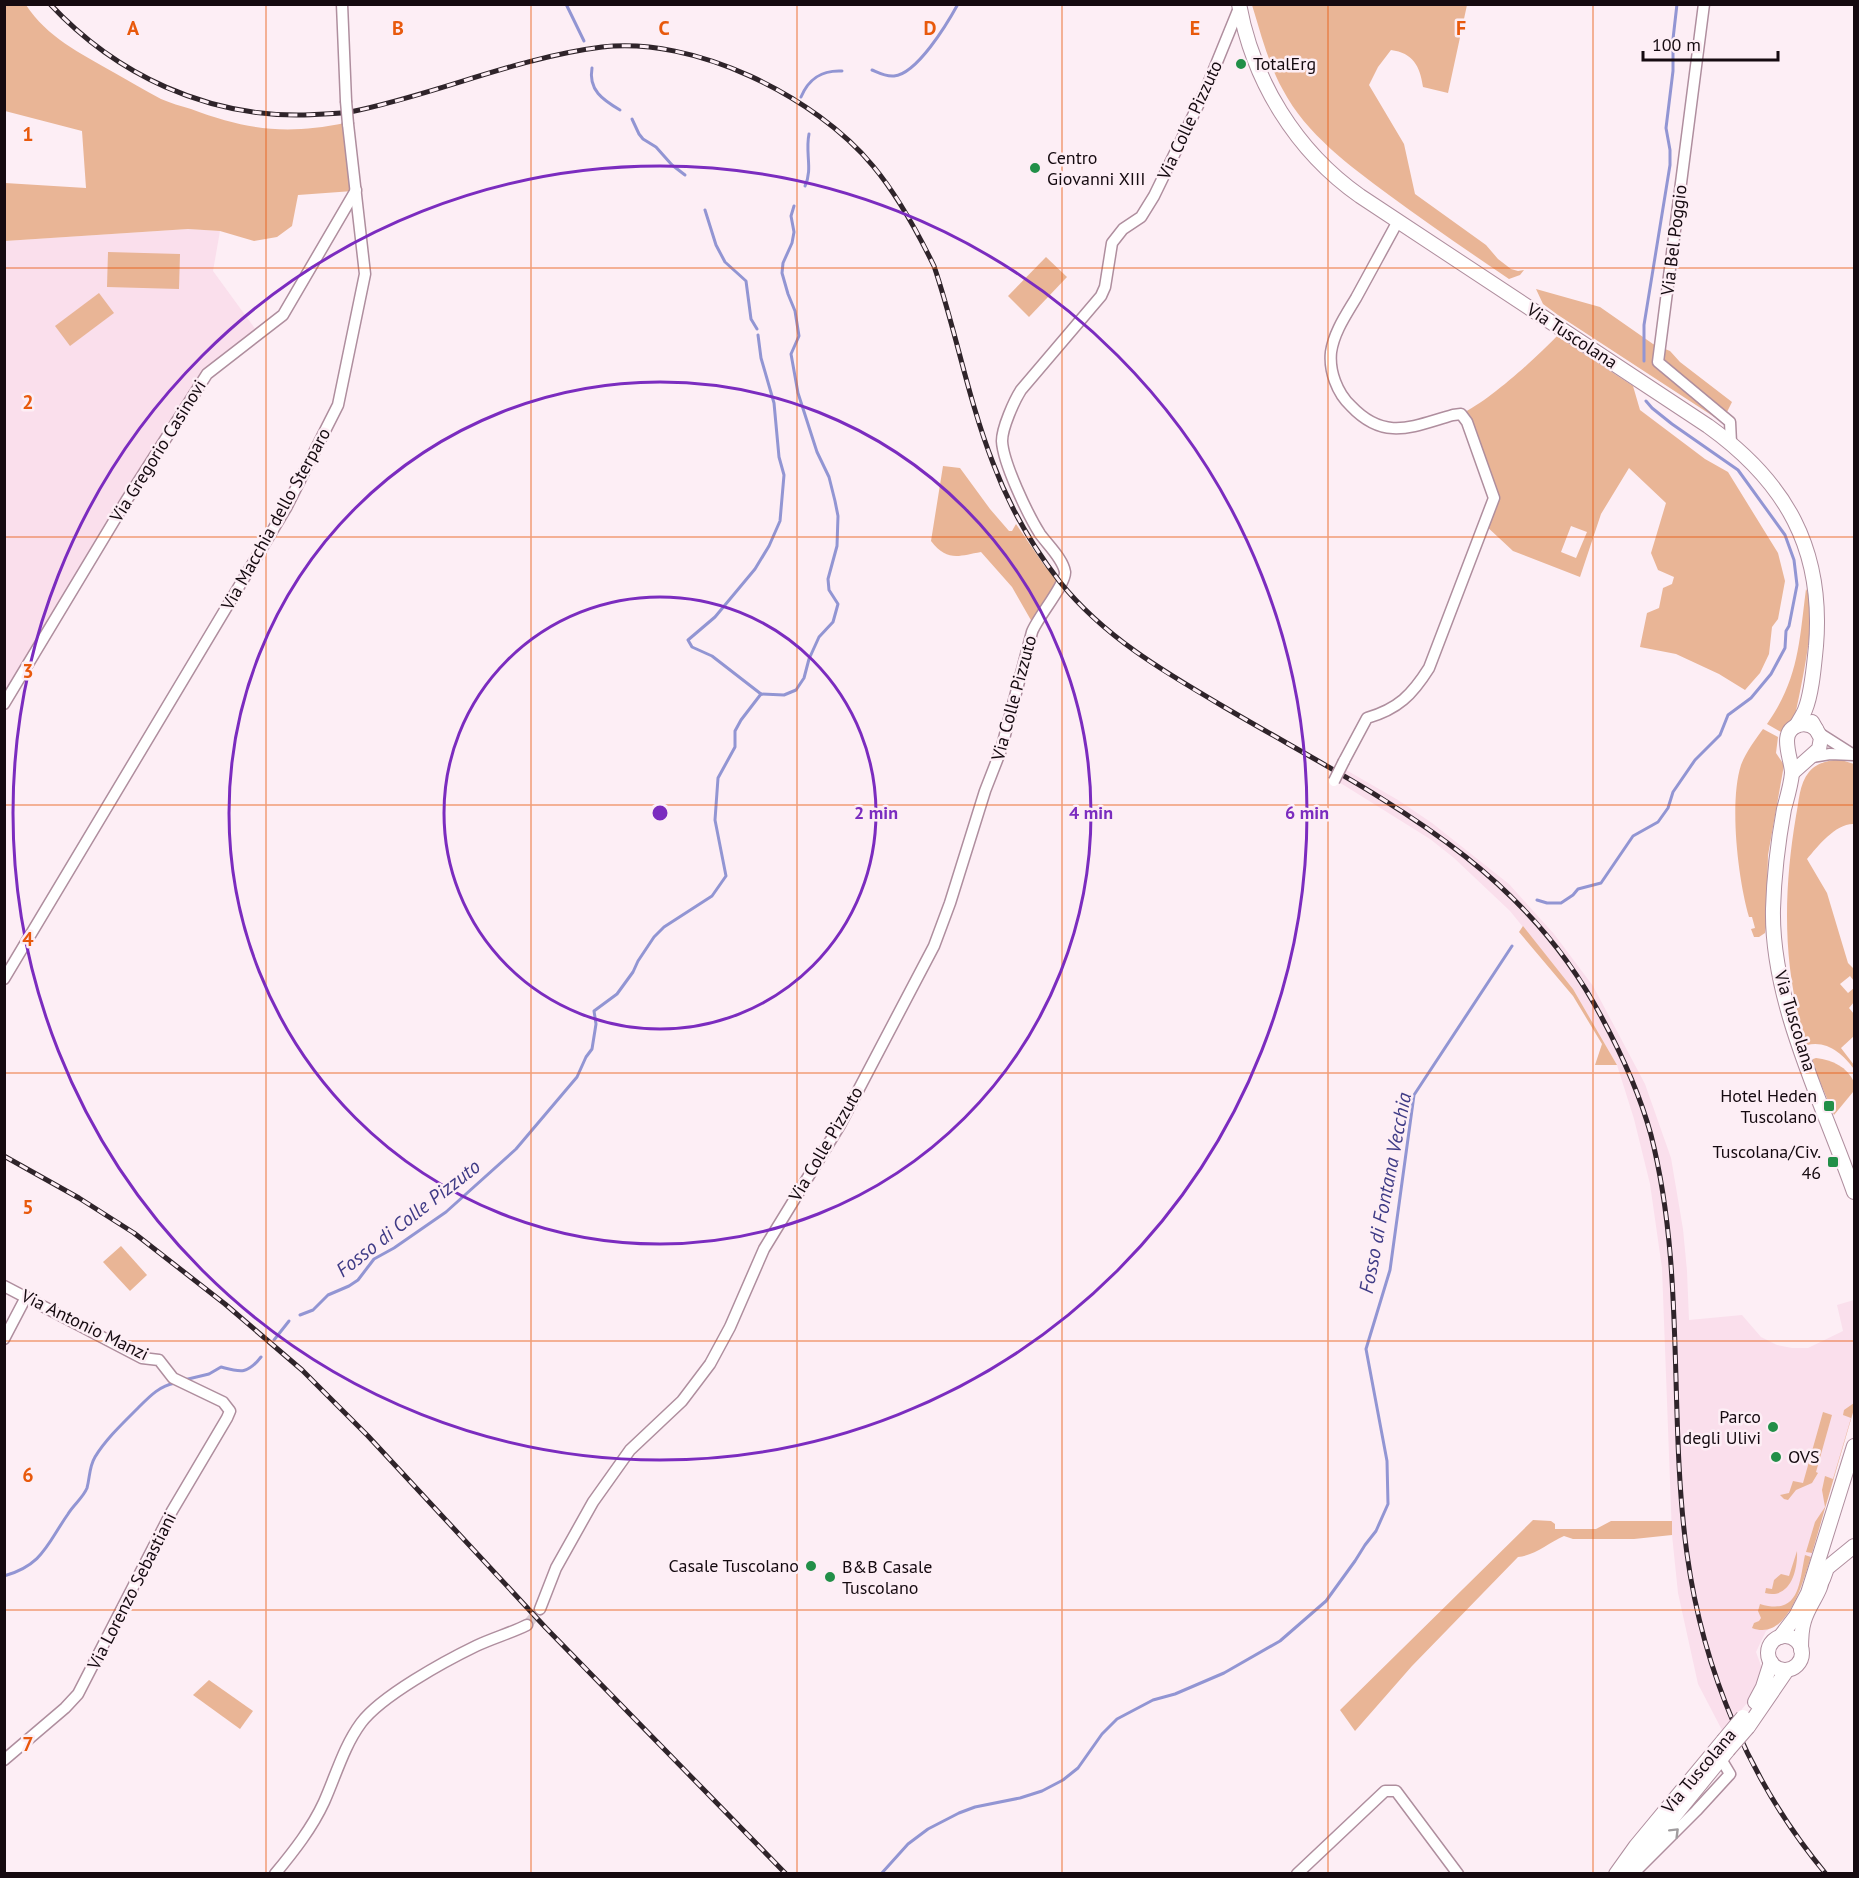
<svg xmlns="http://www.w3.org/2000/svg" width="1859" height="1878" font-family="'PT Sans',sans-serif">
<rect width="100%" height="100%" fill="#fdeef5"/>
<g fill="#fadfec">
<path d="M188 229 220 231 213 271 256 330 201 374 112 511 5 697V241Z"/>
<path d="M1341 767 1398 800 1432 823 1509 884 1554 934 1593 986 1645 1084 1671 1158 1683 1229 1687 1271 1689 1320 1742 1315 1761 1337 1777 1345 1792 1348H1808L1843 1331 1837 1305 1854 1300V1409L1812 1553 1794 1605 1779 1624 1766 1631 1756 1652 1763 1671 1752 1697 1723 1732 1698 1684 1678 1593 1672 1535 1662 1268 1650 1184 1634 1119 1617 1065 1573 989 1510 911 1454 858 1430 839 1334 779Z"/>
</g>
<g fill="#e9b596" fill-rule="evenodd">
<path d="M5 5H26C47 37 80 53 113 72 129 81 144 90 161 99 170 103 181 106 191 109 247 130 286 135 345 123L353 191 298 195 292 226 277 237 254 241 220 231 188 229 5 241V183L86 188 82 131 5 111Z"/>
<path d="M1252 5H1467L1448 93 1423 87C1420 66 1413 53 1391 50L1378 67 1369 85 1404 144 1415 194 1486 245 1498 259 1511 269 1518 271 1524 270 1520 275 1509 279C1468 251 1428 224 1389 195 1350 166 1306 134 1283 90 1268 63 1261 34 1252 5Z"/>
<path d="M108 252 180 254 179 289 107 287Z"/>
<path d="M1046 257 1067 277 1029 317 1008 296Z"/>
<path d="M1536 289 1600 307 1653 344 1670 351 1680 362 1732 402 1722 422 1558 315 1543 304Z"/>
<path d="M99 293 114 313 70 346 55 326Z"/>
<path d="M1557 336 1633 386 1640 410 1705 459 1728 472 1778 553 1785 581 1778 619 1772 627 1769 654 1760 673 1745 690 1719 674 1676 654 1640 647 1647 613 1659 608 1663 588 1672 584 1674 577 1658 570 1651 553 1666 503 1629 468 1601 514 1580 577 1513 551 1484 524 1494 498 1461 414C1489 401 1535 359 1557 336ZM1571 526 1587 532 1576 558 1561 552Z"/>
<path d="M943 466 960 468 990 509 1009 531H1012L1016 524 1044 565 1057 579 1055 587 1032 622 1012 587 981 552C959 556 947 562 931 541Z"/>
<path d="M1806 589C1820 612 1798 698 1793 727L1785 728 1781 732 1767 724C1799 678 1799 643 1806 589Z"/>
<path d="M1763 729 1778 737 1776 753 1784 765 1768 855 1766 927 1765 933 1759 937H1754L1751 929 1755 928 1752 917H1749C1738 879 1729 803 1741 765 1746 752 1755 740 1763 729Z"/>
<path d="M1838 759 1854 764V824C1836 823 1818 846 1807 859L1827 893 1848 963 1854 969V981L1850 976 1840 984 1848 993 1854 988V1002L1849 1008 1854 1014V1036L1841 1048 1854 1065V1069C1843 1054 1827 1040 1807 1045 1782 970 1783 893 1796 816 1799 802 1799 784 1809 772 1816 763 1828 761 1838 759Z"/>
<path d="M1523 926 1573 989 1617 1065H1595L1602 1044 1573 996 1519 932Z"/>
<path d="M1816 1058C1833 1060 1847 1067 1854 1082L1853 1092 1834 1115 1812 1063 1813 1059Z"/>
<path d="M121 1246 147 1275 130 1291 103 1262Z"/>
<path d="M1854 1403V1409L1812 1553 1806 1552 1815 1522 1825 1507 1822 1490 1825 1476 1833 1479 1851 1418 1843 1415 1844 1410Z"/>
<path d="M1823 1412 1832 1415 1816 1472 1818 1473 1812 1483 1796 1490 1788 1500 1784 1499 1780 1495 1789 1493 1793 1481 1803 1483Z"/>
<path d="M1533 1520 1551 1521 1555 1524V1529H1596L1611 1521H1672V1535L1634 1539H1573L1564 1536C1548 1543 1536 1555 1518 1557L1412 1666 1355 1731 1340 1710Z"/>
<path d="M1797 1551C1798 1569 1791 1600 1765 1593L1766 1588 1772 1589 1774 1580 1781 1574 1789 1576Z"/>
<path d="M1805 1555 1811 1557C1803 1581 1788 1642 1752 1628L1754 1623 1759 1621 1761 1618 1758 1611 1760 1604C1800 1616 1799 1583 1805 1555Z"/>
<path d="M209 1680 253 1711 240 1729 193 1695Z"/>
</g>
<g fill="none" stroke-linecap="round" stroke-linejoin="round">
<g stroke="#9295d3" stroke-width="3">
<path d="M566 4 584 41"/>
<path d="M592 68C588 90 603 100 620 110"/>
<path d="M872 70C879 73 886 77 894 76 917 74 947 24 958 4"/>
<path d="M801 97C809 78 822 70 842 71"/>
<path d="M632 119 639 134 643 139 656 147 672 165 685 175"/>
<path d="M805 186C813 169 805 153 809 134"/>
<path d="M705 210 716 245 725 262 746 281 751 319 757 329"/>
<path d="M758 335 761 358 774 403 779 457 784 475 780 521 769 546 755 569 715 617 688 640 692 647 712 656 761 694"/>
<path d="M1644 361V325L1670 165V150L1666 128 1673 71V39L1677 4"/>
<path d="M1537 900 1547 903H1561L1573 895 1578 889 1601 883 1633 836 1658 822 1668 808 1673 792 1695 760 1720 735 1728 715 1751 698 1771 674 1785 648 1786 631 1789 626 1797 585 1794 560 1785 535 1738 470 1672 424 1652 408 1646 401"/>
<path d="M300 1315 313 1310 328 1295 349 1286 358 1280 374 1259 394 1248 446 1212 516 1149 577 1077 586 1057 592 1049 596 1024 594 1011 617 994 633 972 638 961 654 937 664 927 712 896 726 876 715 820 718 778 735 747V731L741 720 761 694 784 695 796 690 804 678 809 659 819 637 833 622 838 604 829 590 828 579 837 546 838 516 835 501 829 477 817 452 798 393 791 354 799 336 795 311 788 294 782 273 783 263 792 243 794 232 791 216 794 206"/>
<path d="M274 1340 289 1321"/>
<path d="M184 1380 209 1374 221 1367C240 1372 247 1375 261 1357"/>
<path d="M4 1576C43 1565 47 1544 68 1514 73 1505 83 1498 87 1488 90 1477 89 1467 95 1457 106 1439 123 1423 138 1408 149 1397 159 1386 175 1383"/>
<path d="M881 1874 908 1844 928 1829 959 1813 975 1807 1020 1798 1042 1791 1063 1780 1078 1768 1102 1734 1117 1719 1153 1700 1175 1694 1224 1673 1280 1641 1326 1601 1355 1561 1365 1545 1376 1531 1388 1504 1387 1461 1366 1349 1390 1270 1414 1095 1512 946"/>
</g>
<path stroke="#daccd3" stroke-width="10" stroke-dasharray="10 5" stroke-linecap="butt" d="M527 1625 540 1609"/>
<defs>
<g id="minor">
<path d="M342 4 346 101"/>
<path d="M1704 4 1658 362 1730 422 1731 443"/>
<path d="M4 704 126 501 207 374 283 315 356 190"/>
<path d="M1819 733 1852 754"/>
<path d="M1812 757 1830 754 1854 755"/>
<path d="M1344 761 1367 718C1398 709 1412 695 1429 668L1494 498 1467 422 1461 414 1453 415C1413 426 1385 442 1351 406 1337 393 1329 371 1331 352 1334 332 1346 315 1356 298 1370 272 1384 247 1398 221"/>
<path d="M4 979 286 508 338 405 365 274 348 124"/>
<path d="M4 1286 142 1358 159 1360 173 1378 223 1402 230 1411 227 1418 172 1511 78 1694 65 1708 4 1760"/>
<path d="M4 1339 26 1297"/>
<path d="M540 1609 556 1568 593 1502 630 1450 682 1401 710 1364 730 1327 764 1249 840 1125 934 946 950 903 985 791 1001 750 1032 632C1037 618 1066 584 1065 572 1063 559 1048 545 1040 534 1028 515 1003 463 1002 441 1002 428 1014 401 1021 390L1101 296 1105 287 1112 243 1123 229 1141 217 1154 196 1206 89 1239 8"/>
<path d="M1636 1871 1696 1811 1730 1774 1721 1759"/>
<path d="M275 1874C294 1851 312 1828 324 1802 336 1775 344 1746 361 1723 381 1696 445 1661 476 1646 493 1638 511 1633 527 1625"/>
<path d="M1297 1874 1385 1791H1396L1458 1874"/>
</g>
<g id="major">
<path d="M1239 4C1253 81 1296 151 1360 196L1708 426C1786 482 1824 549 1816 646 1814 665 1812 693 1805 710 1803 715 1799 721 1796 726"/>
<path d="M1816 729C1811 725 1805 723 1799 725 1777 731 1792 759 1792 773 1791 785 1787 798 1784 809 1778 842 1774 875 1773 909 1771 1002 1823 1104 1854 1192"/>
<path d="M1792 773 1819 749 1821 738 1812 722"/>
<path d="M1823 1579 1827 1568 1854 1546"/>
<circle cx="1785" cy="1653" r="17"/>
<path d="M1780 1637 1796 1616 1808 1593 1854 1446"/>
<path d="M1801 1650C1801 1640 1801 1630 1804 1621 1809 1603 1823 1591 1823 1572"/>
<path d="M1755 1702 1763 1687 1771 1662"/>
<path d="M1748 1727 1787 1670"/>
<path d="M1616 1874 1636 1846 1723 1741"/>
<path d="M1627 1874 1728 1750"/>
</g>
</defs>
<use href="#minor" stroke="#af8e9e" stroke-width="13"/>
<use href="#major" stroke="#af8e9e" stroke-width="16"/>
<use href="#minor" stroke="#fff" stroke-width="10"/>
<use href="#major" stroke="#fff" stroke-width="14"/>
<defs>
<g id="rail">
<path d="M50 4C116 75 207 117 304 115 319 114 335 114 350 112 435 95 515 58 602 47 694 36 815 96 873 166 898 196 917 231 934 266 956 331 968 399 993 463 1009 506 1032 546 1060 582 1106 639 1168 674 1231 711 1376 796 1520 861 1602 1018 1622 1055 1640 1095 1651 1135 1686 1272 1668 1416 1687 1554 1703 1671 1750 1783 1826 1874"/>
<path d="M4 1156 79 1198 134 1233 225 1304 302 1370 368 1436 546 1628 786 1874"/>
</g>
</defs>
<use href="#rail" stroke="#2f242a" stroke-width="5"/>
<use href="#rail" stroke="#fdeef5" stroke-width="3" stroke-dasharray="9" stroke-linecap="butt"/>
<defs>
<g id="minor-bridge">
<path d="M346 101 348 124"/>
<path d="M1334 781 1344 761"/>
</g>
<g id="major-bridge">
<path d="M1723 1741 1743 1717"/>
<path d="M1728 1750 1748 1727"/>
</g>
</defs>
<use href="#minor-bridge" stroke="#af8e9e" stroke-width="13" stroke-linecap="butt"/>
<use href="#major-bridge" stroke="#af8e9e" stroke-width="16" stroke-linecap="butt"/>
<use href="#minor-bridge" stroke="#fff" stroke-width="10"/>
<use href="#major-bridge" stroke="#fff" stroke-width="14"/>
</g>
<defs><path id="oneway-chevron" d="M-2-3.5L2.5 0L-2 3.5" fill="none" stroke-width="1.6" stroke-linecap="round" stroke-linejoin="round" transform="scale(1.5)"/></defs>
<use stroke="#a19d9f" href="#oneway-chevron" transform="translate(1675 1832) rotate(-45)"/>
<path fill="none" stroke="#e8590c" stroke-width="1.5" stroke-opacity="0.55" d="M266 4V1874M531 4V1874M797 4V1874M1062 4V1874M1328 4V1874M1593 4V1874M4 268H1854M4 537H1854M4 805H1854M4 1073H1854M4 1341H1854M4 1610H1854"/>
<g fill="none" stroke="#7b2cbf" stroke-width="3">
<circle cx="660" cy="813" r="216"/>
<circle cx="660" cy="813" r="431"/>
<circle cx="660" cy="813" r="647"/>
</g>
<g fill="#228f48" stroke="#fdeef5" stroke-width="2">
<circle cx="1241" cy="64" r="6"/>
<circle cx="1035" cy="168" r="6"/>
<rect x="1823" y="1100" width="12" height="12" rx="3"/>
<rect x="1827" y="1156" width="12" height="12" rx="3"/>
<circle cx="1773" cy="1427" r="6"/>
<circle cx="1776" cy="1457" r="6"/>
<circle cx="811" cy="1566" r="6"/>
<circle cx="830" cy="1577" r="6"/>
</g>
<g text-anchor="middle" stroke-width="5" stroke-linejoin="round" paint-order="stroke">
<g font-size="18" fill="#150a10" stroke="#fdeef5" text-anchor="start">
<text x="1253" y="70">TotalErg</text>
<text x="1047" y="164">Centro<tspan x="1047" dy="21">Giovanni XIII</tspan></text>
<text x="1817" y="1102" text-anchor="end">Hotel Heden<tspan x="1817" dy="21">Tuscolano</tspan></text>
<text x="1821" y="1158" text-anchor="end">Tuscolana/Civ.<tspan x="1821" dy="21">46</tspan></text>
<text x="1761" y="1423" text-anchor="end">Parco<tspan x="1761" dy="21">degli Ulivi</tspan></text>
<text x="1788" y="1463">OVS</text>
<text x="799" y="1572" text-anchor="end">Casale Tuscolano</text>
<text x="842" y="1573">B&amp;B Casale<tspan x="842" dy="21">Tuscolano</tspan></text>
</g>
<g font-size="18" fill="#150a10" stroke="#fdeef5">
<text transform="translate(1190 120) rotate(-65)" y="6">Via Colle Pizzuto</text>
<text transform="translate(1674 240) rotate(-83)" y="6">Via Bel Poggio</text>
<text transform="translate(1572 336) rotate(33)" y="6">Via Tuscolana</text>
<text transform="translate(158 451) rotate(-58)" y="6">Via Gregorio Casinovi</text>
<text transform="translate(276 519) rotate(-61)" y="6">Via Macchia dello Sterparo</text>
<text transform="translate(1014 698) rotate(-75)" y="6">Via Colle Pizzuto</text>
<text transform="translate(1795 1021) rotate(73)" y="6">Via Tuscolana</text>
<text transform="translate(826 1144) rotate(-60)" y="6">Via Colle Pizzuto</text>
<text transform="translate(85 1325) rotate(26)" y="6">Via Antonio Manzi</text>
<text transform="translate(132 1591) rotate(-63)" y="6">Via Lorenzo Sebastiani</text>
<text transform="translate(1699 1771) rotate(-50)" y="6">Via Tuscolana</text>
</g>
<g font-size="20" font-style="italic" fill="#3f3b86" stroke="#fdeef5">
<text transform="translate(1385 1193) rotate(-79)" y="7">Fosso di Fontana Vecchia</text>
<text transform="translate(408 1218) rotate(-38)" y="7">Fosso di Colle Pizzuto</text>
</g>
</g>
<g font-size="20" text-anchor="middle" font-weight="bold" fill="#e8590c" stroke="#fdeef5" stroke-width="5" stroke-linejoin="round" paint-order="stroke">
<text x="133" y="35">A</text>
<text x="398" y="35">B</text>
<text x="664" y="35">C</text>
<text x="930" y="35">D</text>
<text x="1195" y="35">E</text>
<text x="1461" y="35">F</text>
<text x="28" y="141">1</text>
<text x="28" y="409">2</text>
<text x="28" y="678">3</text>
<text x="28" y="946">4</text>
<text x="28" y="1214">5</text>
<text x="28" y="1482">6</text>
<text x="28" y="1751">7</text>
</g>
<circle cx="660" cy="813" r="9" fill="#7b2cbf" stroke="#fdeef5" stroke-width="3"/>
<g font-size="18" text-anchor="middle" font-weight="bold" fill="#7b2cbf" stroke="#fdeef5" stroke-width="5" stroke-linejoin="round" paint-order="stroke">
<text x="876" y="819">2 min</text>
<text x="1091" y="819">4 min</text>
<text x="1307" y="819">6 min</text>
</g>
<rect width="1859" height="1878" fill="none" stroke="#150a10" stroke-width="12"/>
<path d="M1643 51v9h135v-9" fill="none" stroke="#150a10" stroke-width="3"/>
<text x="1652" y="51" font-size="18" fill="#150a10" stroke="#fdeef5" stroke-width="4.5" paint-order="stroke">100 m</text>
</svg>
